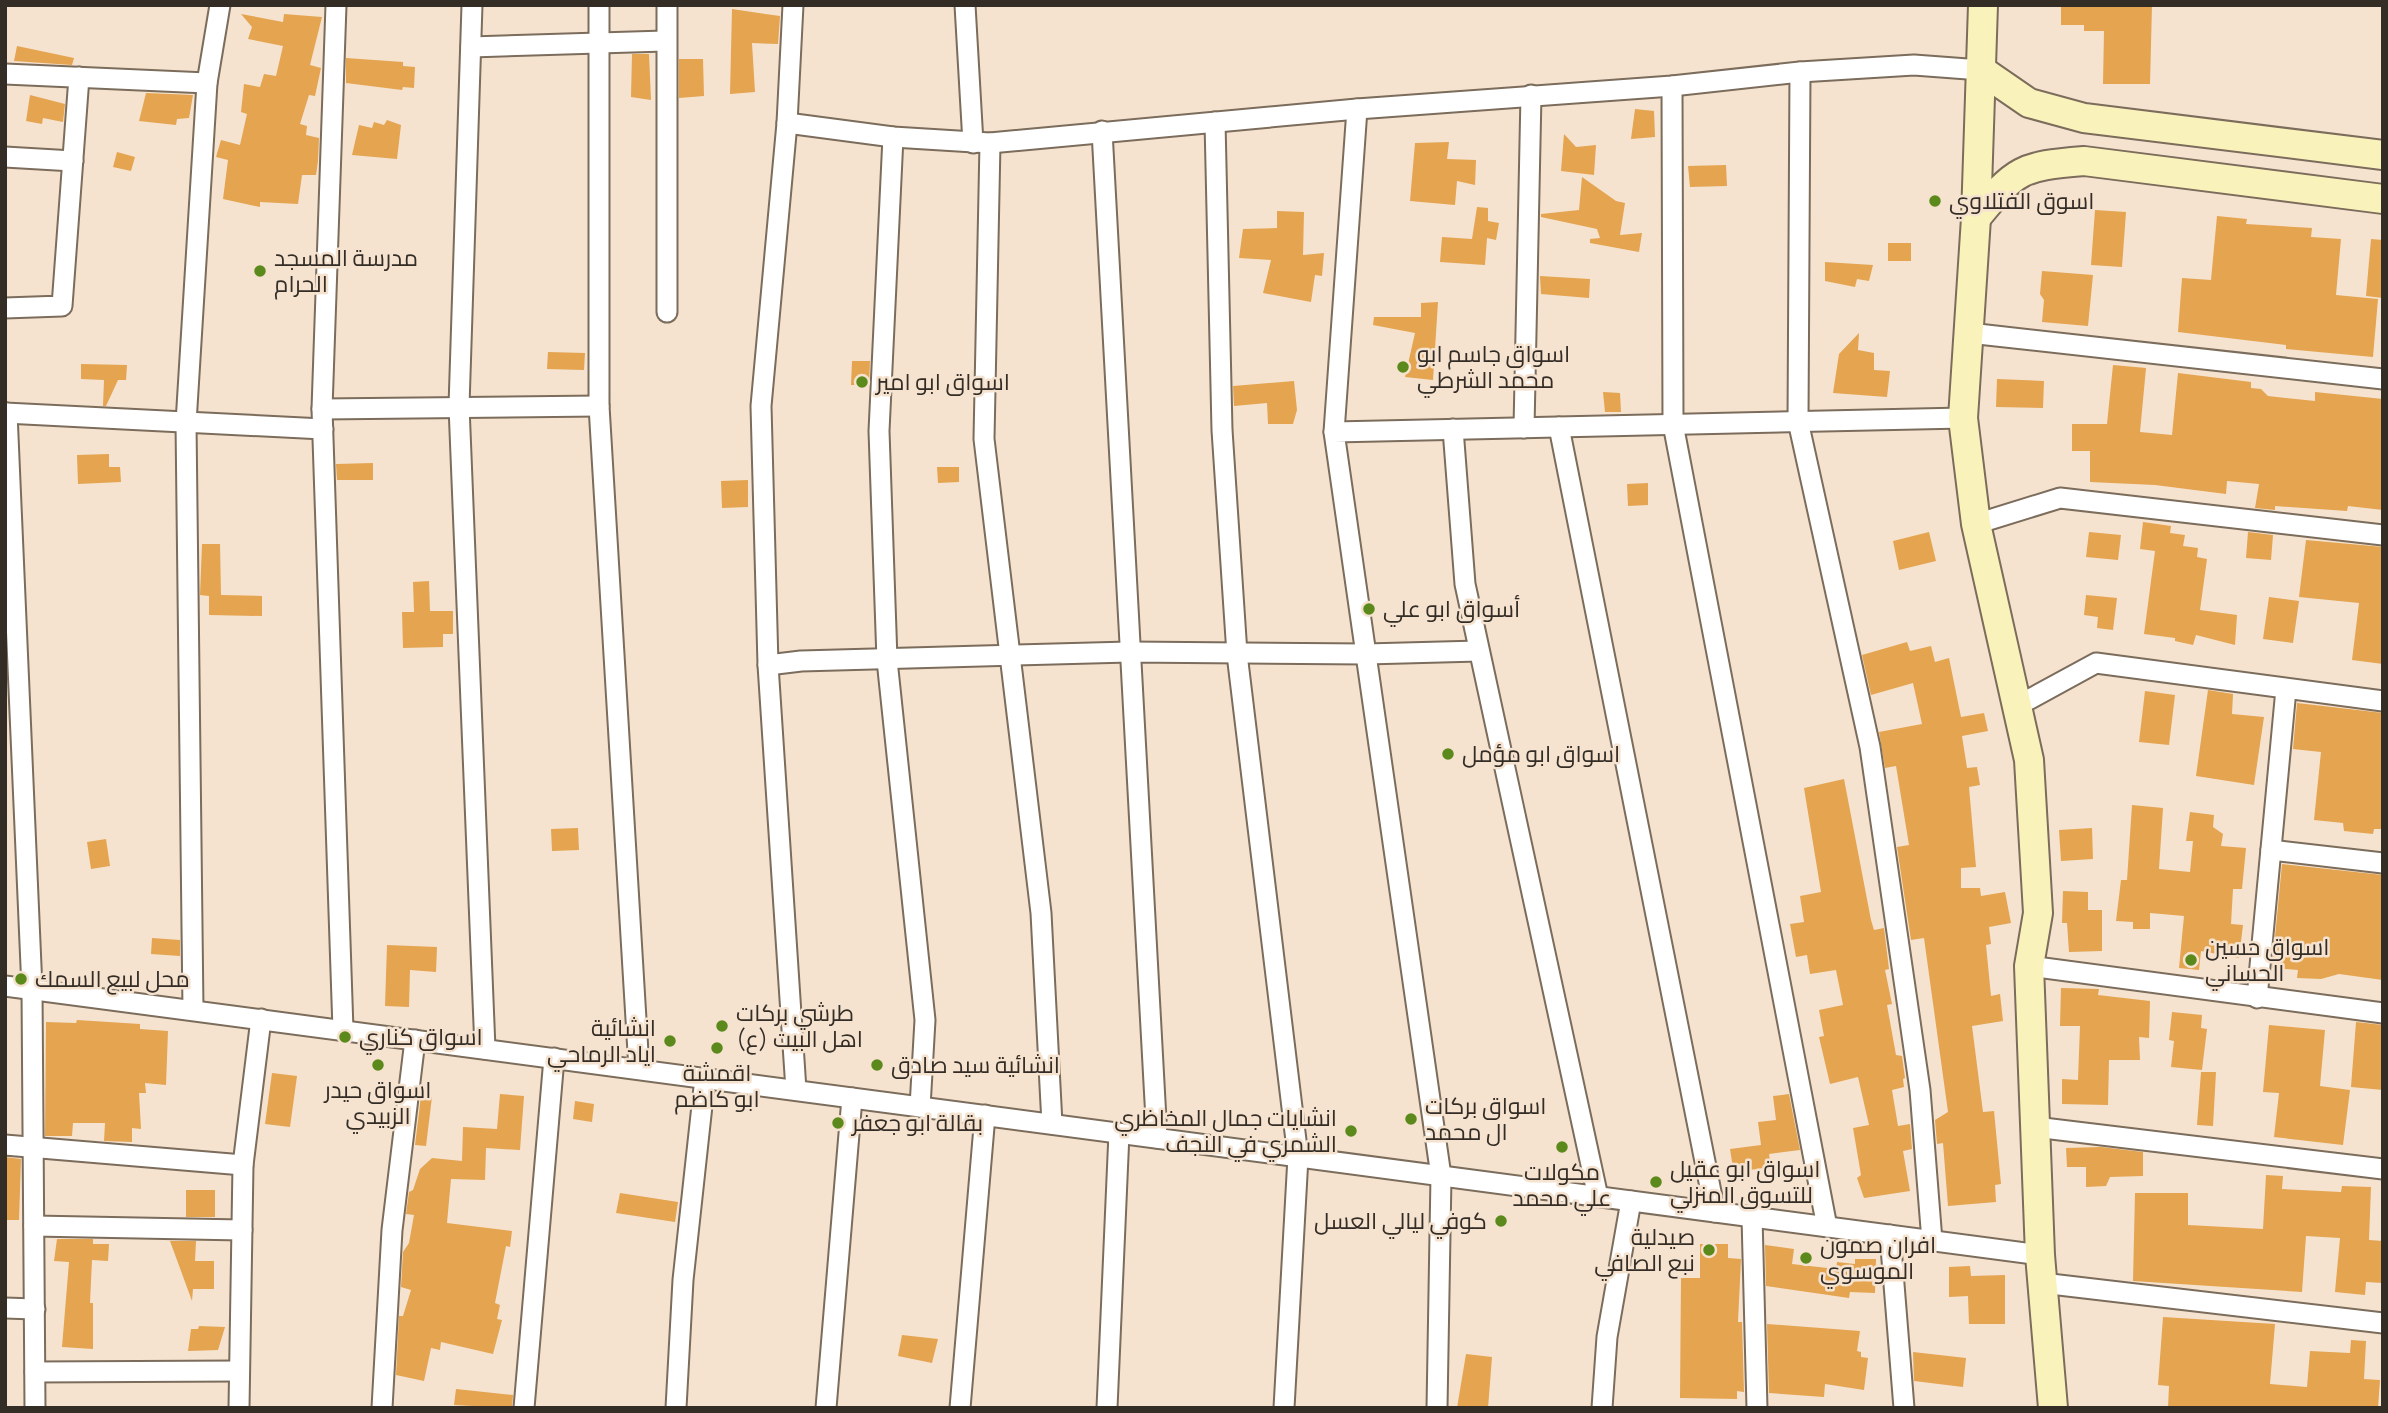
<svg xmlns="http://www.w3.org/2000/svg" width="2388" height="1413" font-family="Manrope,Cairo,sans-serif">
<rect width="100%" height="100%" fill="#f5e3d0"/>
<g fill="#e4a450">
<path d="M2061 5H2152L2150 84H2103L2104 31H2084V25H2061Z"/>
<path d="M732 9 780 16 778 44 752 43 755 92 730 94Z"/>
<path d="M241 14 283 22 284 14 322 17 310 65 321 68 315 96 309 95 300 124 307 126 306 135 319 138 318 161 316 175H302L298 204 260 202V207L223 199 228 160 216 157 221 140 240 145 247 114 241 112 244 84 260 87 264 74 276 76 283 46 248 39 252 27Z"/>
<path d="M17 46 74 58 72 65 14 61Z"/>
<path d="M632 54H649L651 100 631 97Z"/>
<path d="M346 58 403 62V66L415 67 414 88 403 87 402 90 346 83Z"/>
<path d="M679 59H703L704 96 679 98Z"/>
<path d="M146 93 193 95 189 118 177 119 176 125 139 121Z"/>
<path d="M30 95 65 104 63 122 43 118 42 124 26 121Z"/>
<path d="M1635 109 1654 111 1655 137 1631 139Z"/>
<path d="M387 120 401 125 397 159 352 155 359 125 372 128 374 122 384 125Z"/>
<path d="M1564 134 1576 147 1596 145 1594 175 1561 171Z"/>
<path d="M1449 142 1447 159 1476 160 1475 185 1457 181 1455 205 1410 201 1415 143Z"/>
<path d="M117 152 135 157 131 171 113 167Z"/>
<path d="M1726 165 1727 186 1690 187 1688 166Z"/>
<path d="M1582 177 1616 201 1625 203 1620 235 1642 233 1639 252 1590 243V239L1600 238 1597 229 1541 217V214L1579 210Z"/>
<path d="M1477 207 1488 208V221L1499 223 1496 240 1487 238 1485 265 1440 262 1442 237 1472 239Z"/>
<path d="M2095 210 2126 212 2122 267 2091 265Z"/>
<path d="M1277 211 1304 212 1303 255 1324 253 1322 276 1315 275 1311 302 1263 293 1271 260 1239 258 1243 229 1277 228Z"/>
<path d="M2217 216 2247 219 2246 224 2312 228 2311 237 2341 239 2336 295 2378 299 2373 357 2286 349V345L2178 332 2182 278 2211 280Z"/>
<path d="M2371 239 2383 240V298L2366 296Z"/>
<rect x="1888" y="243" width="23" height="18"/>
<path d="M1825 262 1873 265 1869 281 1857 279 1855 287 1825 281Z"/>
<path d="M2042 271 2093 275 2088 326 2042 322 2044 300 2040 294Z"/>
<path d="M1540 276 1590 279 1589 298 1541 294Z"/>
<path d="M1438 302 1433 380 1405 377 1415 333 1373 325 1374 317H1421V303Z"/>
<path d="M1859 333 1858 350 1874 353V370L1890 371 1887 397 1833 393 1839 354Z"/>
<path d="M548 352 585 353 584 370 547 369Z"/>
<path d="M852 361H870L869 385H851Z"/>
<path d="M81 364 127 365 126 380H118L106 406H103L104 380 81 379Z"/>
<path d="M2113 365 2146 368 2140 432 2172 435 2178 373 2251 382V388L2261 389 2268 396 2315 401V392L2383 399V510L2348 506 2347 511 2275 506V510L2255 508 2259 484 2227 481 2226 494 2155 485 2090 482V451H2072V424H2107Z"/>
<path d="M1997 379 2044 381 2043 408 1996 407Z"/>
<path d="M1294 381 1297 410 1293 424H1268L1267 403 1234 406 1233 386Z"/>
<path d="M1603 392 1620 393 1621 412H1605Z"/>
<path d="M109 454V467H120L121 482 78 484 77 455Z"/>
<path d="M373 463V480H337L336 464Z"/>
<path d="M937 467H959V482L938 483Z"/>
<path d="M748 480V507L722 508 721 481Z"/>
<path d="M1648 483V505L1628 506 1627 484Z"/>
<path d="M2143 522 2171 526 2170 533 2185 535 2183 546 2198 548 2197 557 2207 559 2200 610 2237 615 2235 645 2196 635 2193 645 2175 641V638L2144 634 2155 551 2140 549Z"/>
<path d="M1929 532 1936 561 1899 570 1893 541Z"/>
<path d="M2089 532 2121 535 2118 560 2086 557Z"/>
<path d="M2248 532 2273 535 2271 560 2246 558Z"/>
<path d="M2306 540 2383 547V664L2352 660 2359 603 2299 597Z"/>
<path d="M202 544H220L221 595 262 596V616L209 615V596L200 595Z"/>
<path d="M429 581 430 611H453V634H443V647L403 648 402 612H414L413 582Z"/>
<path d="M2086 595 2117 598 2113 630 2097 628 2098 617 2084 615Z"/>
<path d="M2269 597 2299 601 2293 643 2263 639Z"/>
<path d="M1907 642 1910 651 1931 646 1935 662 1949 658 1961 717 1984 713 1988 731 1962 736 1967 768 1977 767 1980 785 1969 787 1976 867 1961 868V888H1980L1981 896 2005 892 2011 923 1989 927 1991 944 1986 945 1991 996 2000 994 2003 1021 1972 1026 1983 1112 1994 1111 2001 1184 1995 1185 1996 1202 1948 1206 1943 1143 1937 1144 1935 1120 1948 1112 1924 938 1911 940 1897 847 1909 845 1896 766 1885 768 1879 732 1922 724 1913 683 1871 695 1862 655Z"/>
<path d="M2208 690 2233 694 2232 714 2264 717 2254 785 2196 776Z"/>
<path d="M2145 691 2175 695 2169 745 2139 742Z"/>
<path d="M2297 703 2383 713V829H2374L2373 834 2344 831 2343 823 2314 820 2321 752 2293 749Z"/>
<path d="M1844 779 1871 920 1874 930 1884 928 1889 969 1885 970 1892 1004 1887 1005 1896 1055 1902 1056 1905 1078 1903 1079 1904 1087 1892 1090 1898 1126 1910 1124 1912 1149 1903 1151 1910 1191 1864 1198 1857 1178 1861 1175 1853 1128 1869 1125 1858 1077 1830 1084 1819 1037 1824 1036 1819 1010 1843 1005 1836 970 1810 974 1807 955 1796 957 1790 924 1804 922 1800 896 1821 892 1804 788Z"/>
<path d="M2132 805 2163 808 2159 869 2190 872 2193 841H2186L2190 812 2214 815 2213 827 2223 834 2221 846 2246 848 2242 889H2233L2231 924 2243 925 2239 958 2201 951 2199 970 2179 968 2184 916 2150 913V929H2133V922L2116 921 2121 880H2127Z"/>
<path d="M578 828 579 850 552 851 551 829Z"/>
<path d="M2092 828 2093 859 2061 861 2059 830Z"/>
<path d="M106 839 110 866 91 869 87 842Z"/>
<path d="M2282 864 2383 875V980L2339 974 2321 979 2297 978 2298 970 2272 968Z"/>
<path d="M2063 891 2088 892V910H2102V951L2069 952 2067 923H2062Z"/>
<path d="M152 938 180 940V956L151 954Z"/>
<path d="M387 945 437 947 436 972 410 970 409 1007 385 1006Z"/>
<path d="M2061 988 2099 989 2098 995 2150 1001 2149 1038 2139 1037 2140 1060H2109L2108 1105 2062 1104V1079L2078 1080 2080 1026H2060Z"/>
<path d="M2172 1012 2202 1015 2201 1028 2207 1029 2202 1070 2171 1067 2174 1041 2169 1040Z"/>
<path d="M77 1020 140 1024V1029L168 1031 166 1085 145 1083 146 1093H139L141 1129 132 1128V1142L104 1141 105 1123H73L72 1136H45L46 1022 76 1023Z"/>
<path d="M2356 1022 2383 1025V1090L2351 1087Z"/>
<path d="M2269 1025 2325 1030 2320 1086 2350 1090 2343 1145 2274 1137 2279 1093 2263 1092Z"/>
<path d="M2201 1072H2216L2213 1126 2197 1125Z"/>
<path d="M272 1073 297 1076 290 1127 265 1124Z"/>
<path d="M500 1094 524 1096 520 1150 486 1148 485 1180 451 1179 447 1223 512 1231 510 1247 506 1246 495 1303 500 1305 497 1319 502 1320 493 1354 441 1342 440 1350 431 1348 424 1381 396 1375 399 1316H403L411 1290 401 1287 403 1252 409 1243 414 1215 406 1214 409 1192 413 1190 420 1169 432 1158 462 1161 463 1127 497 1129Z"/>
<path d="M1789 1094 1800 1150 1769 1154 1771 1167 1742 1171 1741 1167 1733 1168 1730 1149 1761 1145 1758 1122 1776 1120 1773 1096Z"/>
<path d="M421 1096 432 1097 426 1146 415 1145Z"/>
<path d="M575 1101 594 1104 592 1122 573 1119Z"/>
<path d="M2101 1147 2143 1152V1176L2110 1177 2106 1186 2086 1187V1167H2067L2066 1148Z"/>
<path d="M5 1157 21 1159 19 1220H5Z"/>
<path d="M2266 1175 2283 1176 2282 1189 2341 1192 2342 1186 2371 1187 2369 1240 2383 1241V1283L2366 1282 2365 1295 2335 1292 2340 1238 2306 1236 2302 1292 2133 1281 2135 1193H2188V1225L2263 1229Z"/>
<rect x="186" y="1190" width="29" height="27"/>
<path d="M620 1193 678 1202 675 1222 616 1213Z"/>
<path d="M57 1239H93V1244H109L108 1261 92 1260 90 1303H93V1349L62 1347 69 1262 54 1261Z"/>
<path d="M170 1241H196L195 1261H214V1289H193L192 1301Z"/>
<path d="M1700 1244H1728V1258L1741 1259 1738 1322H1742L1744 1392 1737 1391V1399L1680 1398 1681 1278H1700Z"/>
<path d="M1765 1245 1794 1249 1792 1264 1836 1269 1837 1262 1855 1264V1259H1876L1875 1293 1850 1292 1849 1298 1766 1286Z"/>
<path d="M1970 1266 1971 1276 2005 1275V1324H1969L1968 1296 1949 1297V1267Z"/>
<path d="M2163 1317 2275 1324 2270 1384 2307 1387 2310 1351 2350 1353 2351 1340 2366 1341 2364 1379 2380 1380 2378 1408H2168L2169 1386 2158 1385Z"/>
<path d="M1767 1324 1860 1331 1857 1351 1861 1352V1357L1868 1358 1864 1390 1825 1384 1824 1397 1769 1393Z"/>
<path d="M199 1326 225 1327 218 1350 188 1351 191 1329H198Z"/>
<path d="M902 1335 938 1339 932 1363 898 1356Z"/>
<path d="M1913 1352 1966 1358 1963 1387 1914 1381Z"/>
<path d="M1466 1354 1492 1357 1488 1408H1457Z"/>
<path d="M456 1389 513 1395 512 1408 454 1405Z"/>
</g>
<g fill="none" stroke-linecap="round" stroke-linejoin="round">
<defs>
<g id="street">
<path d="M336 5 322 409 343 1030"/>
<path d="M472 5 459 406 485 1049"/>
<path d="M599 5V406L639 1069"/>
<path d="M965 5 973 143"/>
<path d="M471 47 665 41"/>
<path d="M1800 72 1798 421 1870 747 1920 1090 1932 1241"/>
<path d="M5 74 207 83"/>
<path d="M1672 86 1673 424 1827 1227"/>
<path d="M1215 122 1222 430 1237 654 1298 1157 1284 1408"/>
<path d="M787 123 893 137 990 143 1357 109 1672 86 1800 72 1914 65 1981 70"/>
<path d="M1102 131 1157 1138"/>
<path d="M893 137 879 431 887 660 925 1020 920 1107"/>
<path d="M990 143 984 439 1041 913 1052 1124"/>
<path d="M5 157 73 161"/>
<path d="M5 308 62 306 79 77"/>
<path d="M667 312V5"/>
<path d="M1969 333 2383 379"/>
<path d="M322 409 599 406"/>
<path d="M5 413 323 429"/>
<path d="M7 413 32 989 35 1408"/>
<path d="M1559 427 1715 1212"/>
<path d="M1524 428 1531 95"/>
<path d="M1453 429 1465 584 1598 1197"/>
<path d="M1334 432 1357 109"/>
<path d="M1976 524 2060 498 2383 535"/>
<path d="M768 665 761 406 787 123 793 5"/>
<path d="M2017 706 2096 663 2383 701"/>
<path d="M2271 850 2383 863"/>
<path d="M2029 966 2383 1013"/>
<path d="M5 986 2040 1255"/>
<path d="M2257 998 2286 689"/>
<path d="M193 1010 186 423 207 83 220 5"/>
<path d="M796 1090 768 665 801 661 1129 652 1366 654 1479 651"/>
<path d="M2035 1127 2383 1169"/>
<path d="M5 1145 243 1165"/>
<path d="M1752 1217 1757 1408"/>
<path d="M34 1226 242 1230"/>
<path d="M1890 1235 1904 1408"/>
<path d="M2042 1283 2383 1323"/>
<path d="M5 1308 35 1309"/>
<path d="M35 1372 239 1371"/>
<path d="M239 1408 243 1165 261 1019"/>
<path d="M382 1408 392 1230 415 1040"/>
<path d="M524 1408 554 1058"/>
<path d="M676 1408 683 1280 705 1078"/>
<path d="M826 1408 852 1098"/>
<path d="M960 1408 985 1115"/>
<path d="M1107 1408 1119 1133"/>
<path d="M1437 1408 1441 1176 1334 432 1963 418"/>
<path d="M1602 1408 1607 1337 1631 1201"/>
</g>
<g id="secondary">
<path d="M1983 5 1976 218 1963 418 1976 524 2029 760 2038 913 2029 966 2040 1255 2053 1408"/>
<path d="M1981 70 2029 103 2084 118 2383 155"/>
<path d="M1976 218C2016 169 2021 166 2084 161L2383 199"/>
</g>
</defs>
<use href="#street" stroke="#7b6c5b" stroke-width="23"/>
<use href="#secondary" stroke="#7b6c5b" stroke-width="32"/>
<use href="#street" stroke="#fff" stroke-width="19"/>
<use href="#secondary" stroke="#faf2bb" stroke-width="28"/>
</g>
<g fill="#5c891b" stroke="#f5e3d0" stroke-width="2.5">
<circle cx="1935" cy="201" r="7"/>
<circle cx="260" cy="271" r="7"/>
<circle cx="1403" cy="367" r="7"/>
<circle cx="862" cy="382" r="7"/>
<circle cx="1369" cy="609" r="7"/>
<circle cx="1448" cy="754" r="7"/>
<circle cx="2191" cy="960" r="7"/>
<circle cx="21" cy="979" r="7"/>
<circle cx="722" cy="1026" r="7"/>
<circle cx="345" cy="1037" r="7"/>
<circle cx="670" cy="1041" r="7"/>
<circle cx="717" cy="1048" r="7"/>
<circle cx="378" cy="1065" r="7"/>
<circle cx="877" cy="1065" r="7"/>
<circle cx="1411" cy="1119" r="7"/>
<circle cx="838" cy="1123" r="7"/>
<circle cx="1351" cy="1131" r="7"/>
<circle cx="1562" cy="1147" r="7"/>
<circle cx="1656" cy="1182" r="7"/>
<circle cx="1501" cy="1221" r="7"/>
<circle cx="1709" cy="1250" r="7"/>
<circle cx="1806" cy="1258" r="7"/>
</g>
<g text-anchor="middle" stroke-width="5" stroke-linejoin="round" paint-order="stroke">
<g font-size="23" fill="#342d26" stroke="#f5e3d0" text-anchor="start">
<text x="1949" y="209">اسوق الفتلاوي</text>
<text x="274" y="266">مدرسة المسجد<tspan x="274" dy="26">الحرام</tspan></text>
<text x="1417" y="362">اسواق جاسم ابو<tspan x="1417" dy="26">محمد الشرطي</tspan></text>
<text x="876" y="390">اسواق ابو امير</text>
<text x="1383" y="617">أسواق ابو علي</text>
<text x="1462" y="762">اسواق ابو مؤمل</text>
<text x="2205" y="955">اسواق حسين<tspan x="2205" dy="26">الحساني</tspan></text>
<text x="35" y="987">محل لبيع السمك</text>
<text x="736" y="1021">طرشي بركات<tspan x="736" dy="26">اهل البيت (ع)</tspan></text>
<text x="656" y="1036" text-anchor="end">انشائية<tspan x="656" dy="26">اياد الرماحي</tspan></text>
<text x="359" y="1045">اسواق كناري</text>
<text x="891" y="1073">انشائية سيد صادق</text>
<text x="717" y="1081" text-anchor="middle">اقمشة<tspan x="717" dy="26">ابو كاضم</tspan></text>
<text x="378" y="1098" text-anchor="middle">اسواق حيدر<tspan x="378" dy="26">الزبيدي</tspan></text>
<text x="1425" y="1114">اسواق بركات<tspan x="1425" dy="26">ال محمد</tspan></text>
<text x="1337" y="1126" text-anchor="end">انشايات جمال المخاظري<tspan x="1337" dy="26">الشمري في النجف</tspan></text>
<text x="852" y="1131">بقالة ابو جعفر</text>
<text x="1670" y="1177">اسواق ابو عقيل<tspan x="1670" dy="26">للتسوق المنزلي</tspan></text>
<text x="1562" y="1180" text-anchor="middle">مكولات<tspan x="1562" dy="26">علي محمد</tspan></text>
<text x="1487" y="1229" text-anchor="end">كوفي ليالي العسل</text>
<text x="1695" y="1245" text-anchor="end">صيدلية<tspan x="1695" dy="26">نبع الصافي</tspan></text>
<text x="1820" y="1253">افران صمون<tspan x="1820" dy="26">الموسوي</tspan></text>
</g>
</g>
<rect width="2388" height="1413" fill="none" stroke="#342d26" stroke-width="14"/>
</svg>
